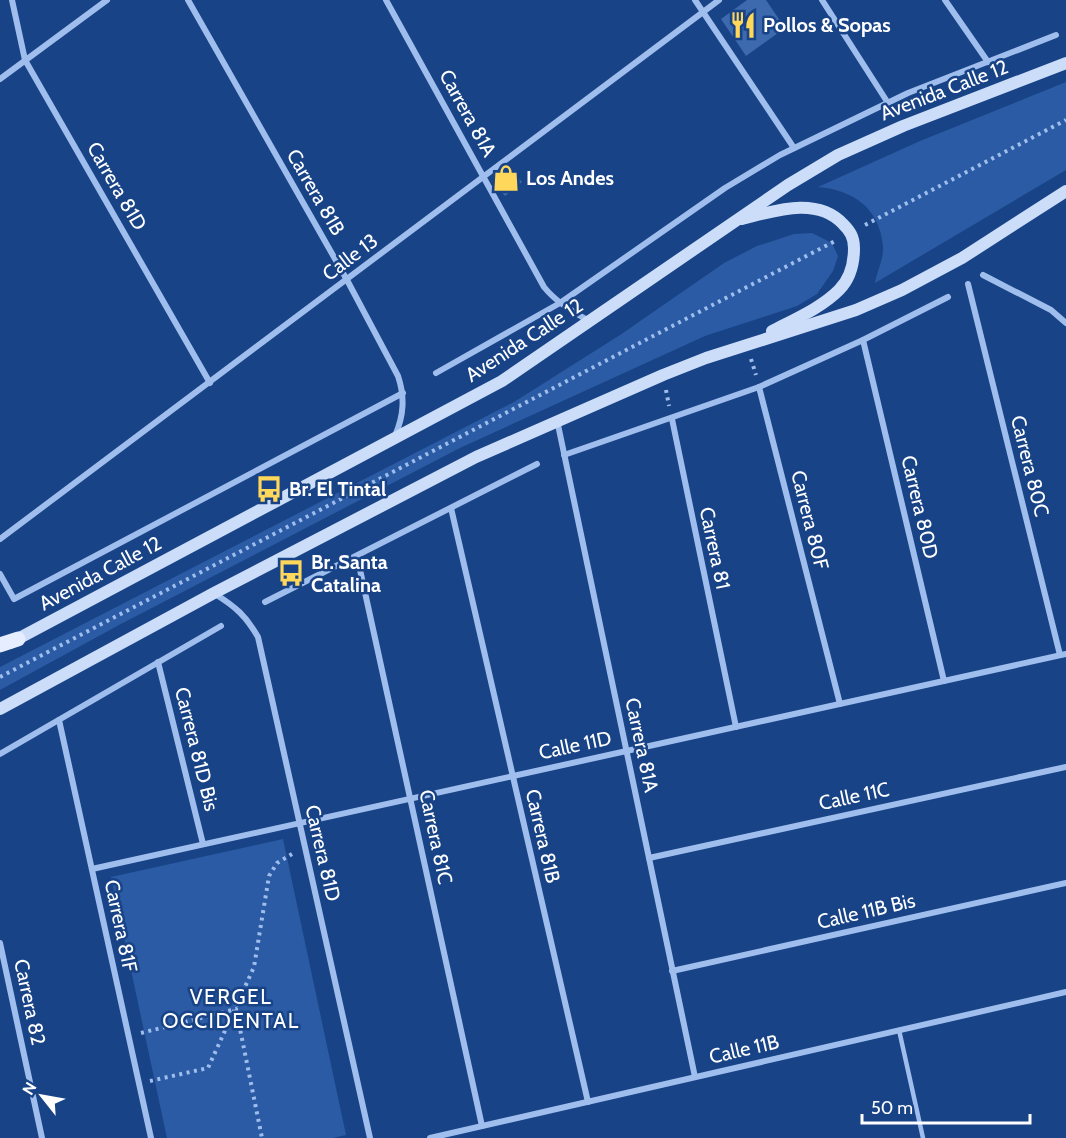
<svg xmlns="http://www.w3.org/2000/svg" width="1066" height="1138" font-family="Cabin,sans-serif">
<rect width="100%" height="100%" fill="#184386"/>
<g fill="#2b5ba4">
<path d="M1066 82V170L875 283C877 272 884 257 883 247 880 208 853 190 818 187L920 141Z"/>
<path d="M812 233 832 243 838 256 833 271 817 294 797 306 705 336 460 448 119 625 0 690V667L514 402 620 335 724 263 757 246 794 234Z"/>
<path d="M283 839 346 1135 333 1138H167L111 877Z"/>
</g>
<g fill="#3d6aae">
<path d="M747 0H766L785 28 746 56 721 19Z"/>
<path d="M509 167 522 182 505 196 492 181Z"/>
</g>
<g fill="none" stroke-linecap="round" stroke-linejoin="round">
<g stroke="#9fbeed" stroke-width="4" stroke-dasharray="3 4.5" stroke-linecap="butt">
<path d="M865 225 1066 120"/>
<path d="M751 359 756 375"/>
<path d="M666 390 669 406"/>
<path d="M0 677 837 240"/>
<path d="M141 1033 236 1009 262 1138"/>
<path d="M150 1081 208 1068 254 967 269 876 277 863 292 854"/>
</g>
<path stroke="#9fbeed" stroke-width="4.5" d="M899 1030 923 1138"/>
<g stroke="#9fbeed" stroke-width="6">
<path d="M12 0 25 60 210 383"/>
<path d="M188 0 347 280 398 376C405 397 404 415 395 436"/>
<path d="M386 0 544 287C556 302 572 311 589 321"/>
<path d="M695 0 794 148"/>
<path d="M822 0 888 103"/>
<path d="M945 0 988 62"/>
<path d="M0 79 107 0"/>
<path d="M983 275 1051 310 1066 323"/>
<path d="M968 284 1060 655"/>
<path d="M863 340 944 681"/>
<path d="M436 373 560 303 725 188 780 155 908 93 1056 35"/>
<path d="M759 387 840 704"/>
<path d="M672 419 736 727"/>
<path d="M557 420 695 1077"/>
<path d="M564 455 759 387 863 340 948 297"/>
<path d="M451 508 588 1102"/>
<path d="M0 539 719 0"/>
<path d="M357 556 482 1126"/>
<path d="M0 574 14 599 403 393"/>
<path d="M215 594C236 607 246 616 258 637L370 1138"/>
<path d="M265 602 537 464"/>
<path d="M158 662 203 844"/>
<path d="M59 720 151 1138"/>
<path d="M0 754 221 626"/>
<path d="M649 858 1066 767"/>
<path d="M92 869 1066 654"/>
<path d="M0 943 42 1138"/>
<path d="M672 971 1066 883"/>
<path d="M430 1138 1066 992"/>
</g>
<g stroke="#cbddf9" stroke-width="12">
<path d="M742 219C774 211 817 196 843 224 850 231 854 237 854 248 854 263 850 279 839 290 821 308 795 319 772 331"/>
<path d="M10 643 502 381 788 185 838 155 903 126 1066 63"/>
<path d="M0 709 214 593 476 457 663 375 706 358 856 310 902 290 962 258 1066 191"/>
</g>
<path stroke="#e5edff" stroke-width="15" d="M0 645 18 639"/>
</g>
<defs>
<symbol id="restaurant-bare" viewBox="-9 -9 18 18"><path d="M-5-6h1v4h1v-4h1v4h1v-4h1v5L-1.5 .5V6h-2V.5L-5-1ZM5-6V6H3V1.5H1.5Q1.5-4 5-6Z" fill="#ffd85b" stroke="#184386" stroke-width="2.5" paint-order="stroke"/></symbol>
<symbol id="shop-bare" viewBox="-9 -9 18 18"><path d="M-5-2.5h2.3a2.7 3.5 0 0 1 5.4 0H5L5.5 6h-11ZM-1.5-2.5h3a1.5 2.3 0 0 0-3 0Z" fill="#ffd85b" stroke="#184386" stroke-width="2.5" paint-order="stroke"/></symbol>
<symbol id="bus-bare" viewBox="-9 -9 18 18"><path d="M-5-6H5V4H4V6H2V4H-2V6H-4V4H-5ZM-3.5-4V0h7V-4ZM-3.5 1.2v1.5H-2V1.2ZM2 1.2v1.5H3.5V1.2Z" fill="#ffd85b" stroke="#184386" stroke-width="2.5" paint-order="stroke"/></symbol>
</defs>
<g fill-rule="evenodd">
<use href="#restaurant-bare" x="724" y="6" width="38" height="38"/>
<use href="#shop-bare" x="487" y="159" width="38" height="38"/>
<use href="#bus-bare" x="250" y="470" width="38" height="38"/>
<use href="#bus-bare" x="272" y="554" width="38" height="38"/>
</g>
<g text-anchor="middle" stroke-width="5" stroke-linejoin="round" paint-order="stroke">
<g font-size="20" font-weight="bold" fill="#fff" stroke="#184386" text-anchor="start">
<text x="763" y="32">Pollos &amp; Sopas</text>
<text x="526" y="185">Los Andes</text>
<text x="289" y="496">Br. El Tintal</text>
<text x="311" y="569">Br. Santa<tspan x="311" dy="23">Catalina</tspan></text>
</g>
<g font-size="20" fill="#fff" stroke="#184386">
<text transform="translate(944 90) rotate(-21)" y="7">Avenida Calle 12</text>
<text transform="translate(468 113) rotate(61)" y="7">Carrera 81A</text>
<text transform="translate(117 186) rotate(60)" y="7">Carrera 81D</text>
<text transform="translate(316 192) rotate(60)" y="7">Carrera 81B</text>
<text transform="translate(350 257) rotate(-37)" y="7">Calle 13</text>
<text transform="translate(524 340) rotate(-33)" y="7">Avenida Calle 12</text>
<text transform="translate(1030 466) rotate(76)" y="7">Carrera 80C</text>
<text transform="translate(920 507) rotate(77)" y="7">Carrera 80D</text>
<text transform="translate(810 520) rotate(76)" y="7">Carrera 80F</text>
<text transform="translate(715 548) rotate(78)" y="7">Carrera 81</text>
<text transform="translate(100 573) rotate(-28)" y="7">Avenida Calle 12</text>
<text transform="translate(575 745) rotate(-12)" y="7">Calle 11D</text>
<text transform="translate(642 745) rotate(78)" y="7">Carrera 81A</text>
<text transform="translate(197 749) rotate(76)" y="7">Carrera 81D Bis</text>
<text transform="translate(854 796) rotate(-12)" y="7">Calle 11C</text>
<text transform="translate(543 836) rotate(77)" y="7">Carrera 81B</text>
<text transform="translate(436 837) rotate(78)" y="7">Carrera 81C</text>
<text transform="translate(323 853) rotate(77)" y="7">Carrera 81D</text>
<text transform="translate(866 911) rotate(-13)" y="7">Calle 11B Bis</text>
<text transform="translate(121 926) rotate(78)" y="7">Carrera 81F</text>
<text transform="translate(30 1002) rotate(78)" y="7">Carrera 82</text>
<text transform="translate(744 1049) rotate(-13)" y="7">Calle 11B</text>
</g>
<g font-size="21" letter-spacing="1.5" fill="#fff" stroke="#184386">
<text x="231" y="1004">VERGEL<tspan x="231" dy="24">OCCIDENTAL</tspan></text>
</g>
</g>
<g transform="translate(42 1096) rotate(301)" stroke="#184386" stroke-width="4.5" paint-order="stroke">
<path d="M0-4.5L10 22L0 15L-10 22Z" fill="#ffffff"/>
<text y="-9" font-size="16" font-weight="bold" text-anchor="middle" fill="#ffffff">N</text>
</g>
<path d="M862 1114v9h168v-9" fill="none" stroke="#ffffff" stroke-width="3"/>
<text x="871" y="1114" font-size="18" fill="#ffffff" stroke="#184386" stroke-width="4.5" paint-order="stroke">50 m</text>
</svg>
